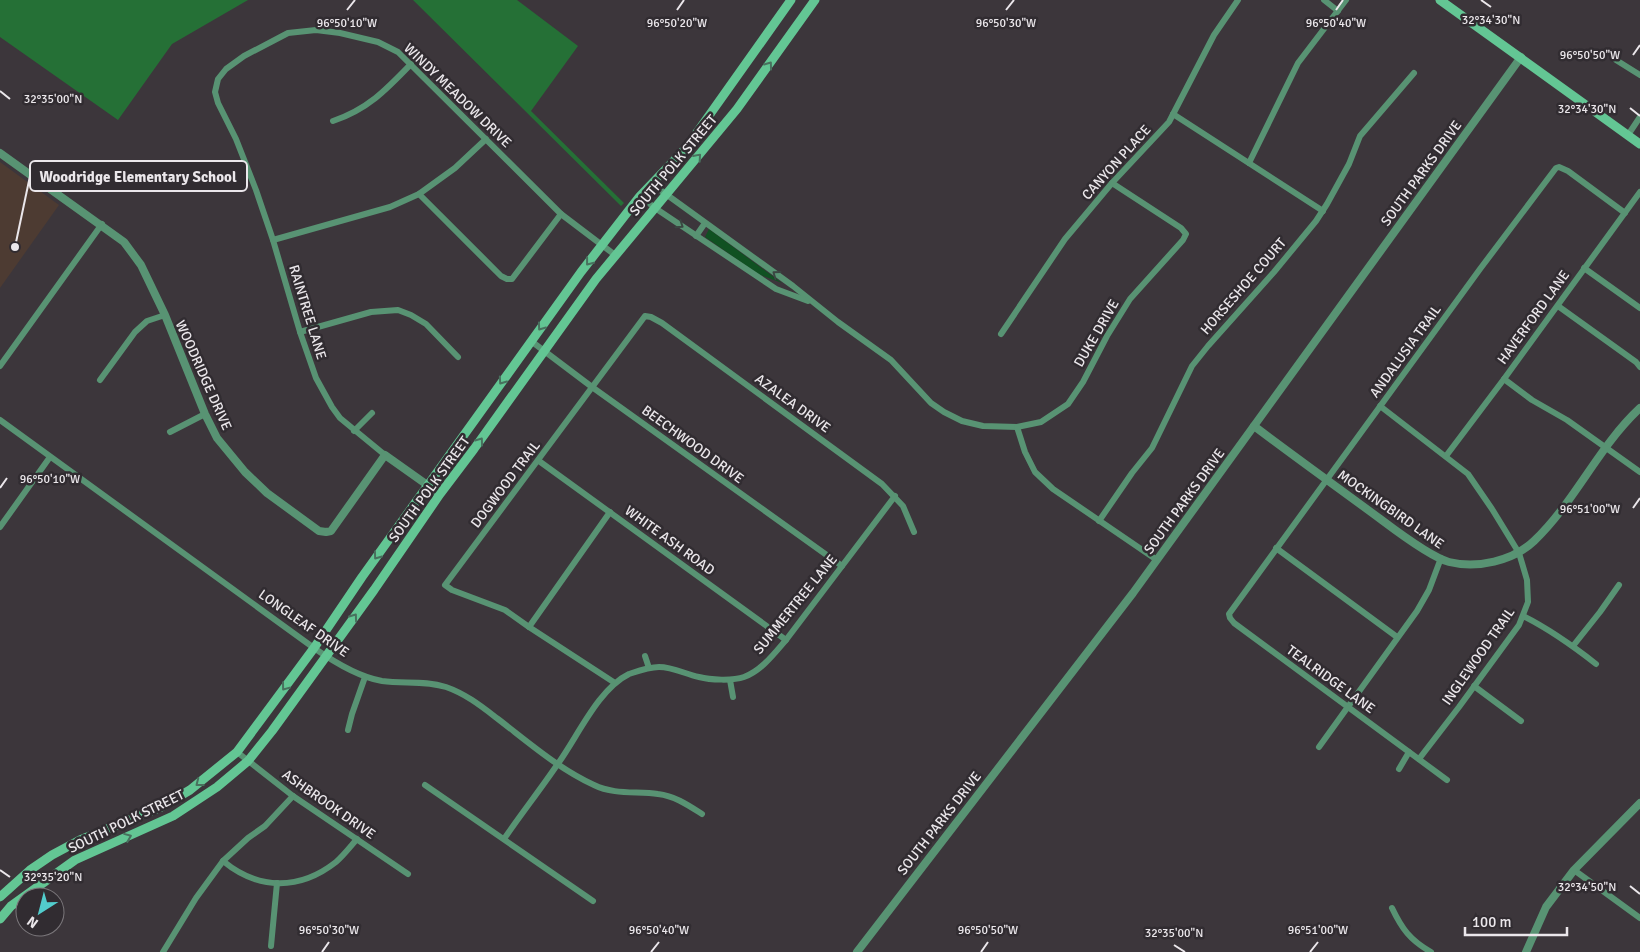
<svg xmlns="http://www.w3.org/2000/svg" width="1640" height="952" font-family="Signika,sans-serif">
<rect width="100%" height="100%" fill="#3c363b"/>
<path fill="#4d3b32" d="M0 162 59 205 0 288Z"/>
<path fill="#105122" d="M709 229 782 283 758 274 705 237Z"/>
<g fill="#257036">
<path d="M0 0H248L172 44 118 120 0 37Z"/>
<path d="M413 0H517L578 46 531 111 624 203 621 206Z"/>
</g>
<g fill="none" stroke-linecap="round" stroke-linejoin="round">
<g stroke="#589373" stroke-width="6">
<path d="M1324 0 1338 11"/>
<path d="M1616 60 1640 75"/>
<path d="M1173 114 1323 211"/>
<path d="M333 121C368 109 386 90 411 64"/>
<path d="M1628 135 1640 117"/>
<path d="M1249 163 1298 63 1346 0"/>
<path d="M652 184 793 286 838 322 891 360 931 403 944 412 962 421 983 426 1017 427 1041 422 1068 404 1083 382 1107 336 1130 299 1183 240 1186 234 1181 228 1112 183"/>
<path d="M419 194 501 276 507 279H512L561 214"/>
<path d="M640 196 655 208 776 289 808 301"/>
<path d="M696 236 705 223"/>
<path d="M273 240 390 207 419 194 455 168 486 139"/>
<path d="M1584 268 1640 308"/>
<path d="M1558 306 1636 362 1640 367"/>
<path d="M300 332 371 312 398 310 411 315 426 324 458 357"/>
<path d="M1001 334 1065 239 1112 183 1169 122 1214 35 1238 0"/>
<path d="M531 341 592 387 842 566"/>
<path d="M0 366 102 224"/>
<path d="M1504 379 1532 400 1567 420 1640 472"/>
<path d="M100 380 135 332 147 321 165 315"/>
<path d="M1380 406 1468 474 1492 509 1519 553 1527 580 1528 602 1519 625 1459 707 1419 759"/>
<path d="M0 420 314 648C334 662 358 677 382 681 404 684 425 680 446 687 466 694 481 706 498 719 528 742 559 769 594 785 614 795 637 791 658 794 675 796 688 805 702 814"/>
<path d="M1017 427 1025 452 1035 472 1053 489 1157 560"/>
<path d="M354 431 372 413"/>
<path d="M170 432 205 414"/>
<path d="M385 455 340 418 332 407 316 378 300 332 273 240 256 190 236 139 218 103 215 92 218 79 226 69 244 56 288 33 316 30 340 33 378 42 398 52 403 57 561 214 615 255"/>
<path d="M1446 456 1504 379 1640 192"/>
<path d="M539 461 786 640"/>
<path d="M1099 521 1132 473 1152 448 1192 366 1208 346 1274 272 1316 221 1327 204 1349 164 1360 136 1414 73"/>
<path d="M0 527 50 457"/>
<path d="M1276 548 1397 637"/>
<path d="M1523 616C1549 629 1573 646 1596 664"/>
<path d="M529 627 610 512"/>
<path d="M1573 646 1600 612 1619 585"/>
<path d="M645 656 649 668"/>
<path d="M730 680 733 697"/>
<path d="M615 683 529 627 505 610 452 590 445 585 645 316 651 317 662 323 882 484 903 506 914 532"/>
<path d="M1474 686 1521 721"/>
<path d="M348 730 352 714 365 677"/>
<path d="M1319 747 1417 611 1429 590 1441 558"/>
<path d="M237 752 293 796 408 874"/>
<path d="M1399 769 1409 752"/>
<path d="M1447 780 1234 623 1230 618 1229 614 1480 269 1556 168 1559 167 1568 171 1625 213"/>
<path d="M425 785 593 901"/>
<path d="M504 839C521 814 540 790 557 765 577 738 598 689 629 674 638 671 649 667 659 667 673 667 685 674 699 677 710 680 733 681 744 677 761 671 774 654 786 640L895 496"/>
<path d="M223 861C258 890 299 891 336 862 343 856 350 847 357 839"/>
<path d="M1574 870 1640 918"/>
<path d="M1392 908C1402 929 1410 940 1431 952"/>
<path d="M271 946 277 883"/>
<path d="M163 952 196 898 223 861 248 838 265 826 293 796"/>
</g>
<g stroke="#589373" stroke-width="8">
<path d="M0 153 124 242 141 265 165 315 205 414 217 438 245 472 267 493 319 531 326 532 331 531 385 455 440 494"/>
<path d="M1254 426C1295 457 1337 487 1379 518 1395 530 1430 557 1449 562 1477 569 1513 561 1534 541 1575 502 1598 447 1640 408"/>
<path d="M857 952 1133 593 1521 57"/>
<path d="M1526 952 1546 907 1574 870 1640 803"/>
</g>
<g stroke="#63c694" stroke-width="9">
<path d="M1440 0 1640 144"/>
<path d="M0 897 30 870 52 855 80 840 161 807 190 790 237 752 314 648 362 577 581 272 640 196 686 148 791 0"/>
<path d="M0 919 11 906 75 860 173 816 217 787 248 761 272 731 374 590 440 494 474 449 596 279 737 109 815 0"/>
</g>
</g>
<defs><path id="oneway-chevron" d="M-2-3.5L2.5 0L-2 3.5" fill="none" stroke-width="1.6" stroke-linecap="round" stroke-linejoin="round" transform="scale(1.25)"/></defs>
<g stroke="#48715e">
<use href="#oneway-chevron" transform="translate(769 65) rotate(-54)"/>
<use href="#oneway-chevron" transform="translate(698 157) rotate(-49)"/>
<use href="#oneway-chevron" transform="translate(589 262) rotate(128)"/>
<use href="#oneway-chevron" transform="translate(541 327) rotate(126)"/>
<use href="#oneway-chevron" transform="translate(502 381) rotate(125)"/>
<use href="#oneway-chevron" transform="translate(480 441) rotate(-54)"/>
<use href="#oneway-chevron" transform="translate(377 556) rotate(126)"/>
<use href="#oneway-chevron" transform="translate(354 617) rotate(-54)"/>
<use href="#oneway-chevron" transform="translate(285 687) rotate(127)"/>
<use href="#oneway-chevron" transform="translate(199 783) rotate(142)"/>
<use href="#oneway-chevron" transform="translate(128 837) rotate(-22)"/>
</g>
<g stroke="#3b4642">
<use href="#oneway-chevron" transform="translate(680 225) rotate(34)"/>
<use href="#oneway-chevron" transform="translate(776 274) rotate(-144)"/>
</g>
<path fill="none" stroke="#ebe7eb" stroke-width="2" d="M1481 0 1491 7M347 10 355 0M677 10 684 0M1006 10 1014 0M1336 10 1343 0M1633 55 1640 45M0 91 10 99M1630 108 1640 116M0 488 7 478M1633 508 1640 498M0 870 10 877M1630 886 1640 894M1174 945 1185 952M322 952 329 942M651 952 659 942M981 952 988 942M1310 952 1318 942"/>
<g text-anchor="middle" stroke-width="5" stroke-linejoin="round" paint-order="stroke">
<g font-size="14" fill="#ebe7eb" stroke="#312c31">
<text transform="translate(458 95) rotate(44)" y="5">WINDY MEADOW DRIVE</text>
<text transform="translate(1116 162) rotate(-48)" y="5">CANYON PLACE</text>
<text transform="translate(673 165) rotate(-50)" y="5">SOUTH POLK STREET</text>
<text transform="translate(1421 173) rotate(-54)" y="5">SOUTH PARKS DRIVE</text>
<text transform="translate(1243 286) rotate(-49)" y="5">HORSESHOE COURT</text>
<text transform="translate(308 312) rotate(73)" y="5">RAINTREE LANE</text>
<text transform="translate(1533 317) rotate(-54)" y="5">HAVERFORD LANE</text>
<text transform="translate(1096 333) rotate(-60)" y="5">DUKE DRIVE</text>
<text transform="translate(1405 351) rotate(-54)" y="5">ANDALUSIA TRAIL</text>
<text transform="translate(204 375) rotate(66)" y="5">WOODRIDGE DRIVE</text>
<text transform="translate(793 403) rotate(36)" y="5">AZALEA DRIVE</text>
<text transform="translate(693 444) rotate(36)" y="5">BEECHWOOD DRIVE</text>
<text transform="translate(505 484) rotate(-53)" y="5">DOGWOOD TRAIL</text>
<text transform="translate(429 489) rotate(-54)" y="5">SOUTH POLK STREET</text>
<text transform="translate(1184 501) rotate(-54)" y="5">SOUTH PARKS DRIVE</text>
<text transform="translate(1391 509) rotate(35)" y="5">MOCKINGBIRD LANE</text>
<text transform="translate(670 540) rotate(36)" y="5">WHITE ASH ROAD</text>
<text transform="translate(795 604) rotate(-51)" y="5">SUMMERTREE LANE</text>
<text transform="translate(304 623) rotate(35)" y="5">LONGLEAF DRIVE</text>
<text transform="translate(1478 656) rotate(-55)" y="5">INGLEWOOD TRAIL</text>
<text transform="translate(1331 679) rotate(36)" y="5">TEALRIDGE LANE</text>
<text transform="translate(329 804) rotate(35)" y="5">ASHBROOK DRIVE</text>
<text transform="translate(126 821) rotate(-26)" y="5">SOUTH POLK STREET</text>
<text transform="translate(939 823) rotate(-52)" y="5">SOUTH PARKS DRIVE</text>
</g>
</g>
<g font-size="12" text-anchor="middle" fill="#ebe7eb" stroke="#312c31" stroke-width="5" stroke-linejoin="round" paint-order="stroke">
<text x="1491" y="24">32°34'30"N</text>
<text x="347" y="27">96°50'10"W</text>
<text x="677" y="27">96°50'20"W</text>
<text x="1006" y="27">96°50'30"W</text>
<text x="1336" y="27">96°50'40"W</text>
<text x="1590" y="59">96°50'50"W</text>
<text x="53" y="103">32°35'00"N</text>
<text x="1587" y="113">32°34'30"N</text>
<text x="50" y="483">96°50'10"W</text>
<text x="1590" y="513">96°51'00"W</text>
<text x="53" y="881">32°35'20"N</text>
<text x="1587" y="891">32°34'50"N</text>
<text x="329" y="934">96°50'30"W</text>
<text x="659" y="934">96°50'40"W</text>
<text x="988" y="934">96°50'50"W</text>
<text x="1318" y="934">96°51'00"W</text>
<text x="1174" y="937">32°35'00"N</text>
</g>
<path fill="none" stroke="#ebe7eb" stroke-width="2" d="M15 247L30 176"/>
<circle fill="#ebe7eb" stroke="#312c31" stroke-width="2" cx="15" cy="247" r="5"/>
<rect fill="#312c31" stroke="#ebe7eb" stroke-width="2" x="30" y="161" width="217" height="30" rx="5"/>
<g font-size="15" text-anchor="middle" font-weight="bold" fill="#ebe7eb">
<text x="138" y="182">Woodridge Elementary School</text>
</g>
<g transform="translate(40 912) rotate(216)"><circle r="24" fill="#312c31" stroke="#7b777b"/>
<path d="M0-4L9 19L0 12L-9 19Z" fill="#52cdcd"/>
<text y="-8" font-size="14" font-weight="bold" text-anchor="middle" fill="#ebe7eb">N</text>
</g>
<path d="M1465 927v8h102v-8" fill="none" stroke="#ebe7eb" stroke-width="2.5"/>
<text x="1472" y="927" font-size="15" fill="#ebe7eb" stroke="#312c31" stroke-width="4" paint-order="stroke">100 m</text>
</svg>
